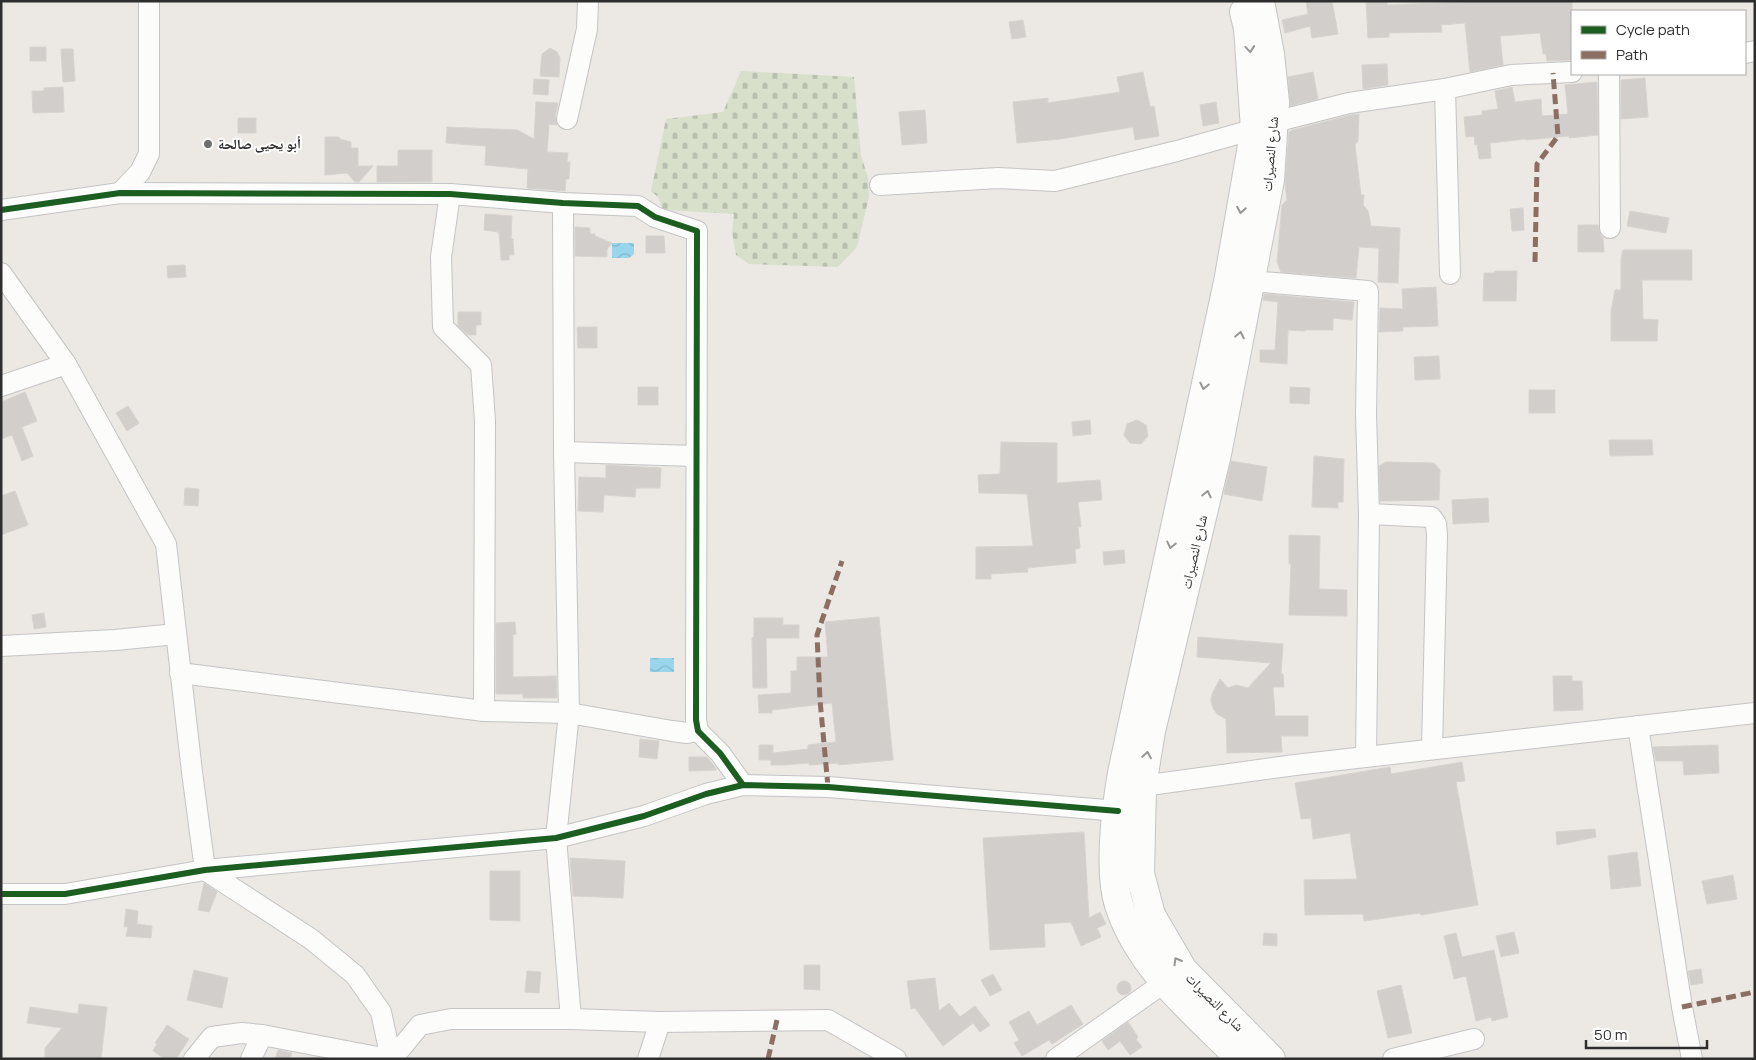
<svg xmlns="http://www.w3.org/2000/svg" width="1756" height="1060" font-family="Manrope,'Noto Naskh Arabic',sans-serif">
<defs>
<pattern id="cemetery-stones" width="16" height="16" patternUnits="userSpaceOnUse" patternTransform="scale(1.25)"><rect width="16" height="16" fill="#d8e0cc"/><path d="M2 7V4a2 2 0 0 1 4 0v3zM10 15v-3a2 2 0 0 1 4 0v3z" fill="#bac0b0"/></pattern>
<pattern id="water-waves" width="16" height="10" patternUnits="userSpaceOnUse" patternTransform="scale(1.25)"><rect width="16" height="10" fill="#99d6ec"/><path d="M0 5q4-4 8 0t8 0" fill="none" stroke="#84b8cb"/></pattern>
</defs>
<rect width="100%" height="100%" fill="#ece8e4"/>
<path fill="url(#cemetery-stones)" d="M741 71 854 77 861 156 868 177 869 197 857 247 838 267 749 264 736 255 732 232 734 214 663 210 658 197 651 191 666 119 723 112Z"/>
<g fill="url(#water-waves)">
<path d="M612 243H634V254L629 258H612Z"/>
<rect x="650" y="658" width="24" height="14"/>
</g>
<g fill="#d1cecb" stroke="#d7d4d0">
<path d="M1306 1H1332L1338 34 1312 38 1310 26 1285 33 1282 20 1308 14Z"/>
<path d="M1366 1H1387V5L1464 2V1H1572V60L1547 61 1546 54H1543L1540 33 1500 36 1503 65 1470 72 1465 23 1441 25 1442 32 1389 33V37L1368 38Z"/>
<path d="M1023 20 1026 37 1012 39 1009 22Z"/>
<rect x="30" y="47" width="16" height="14"/>
<path d="M550 48 557 52 560 58 559 77 540 76 542 54Z"/>
<path d="M61 49H73L75 81 63 82Z"/>
<path d="M1387 64 1388 85 1363 89 1362 65Z"/>
<path d="M1143 72 1150 107 1154 106 1159 136 1135 140 1133 127 1060 139 1017 143 1013 102 1048 98V103L1120 92 1117 77Z"/>
<path d="M1313 72 1318 99 1290 106 1288 77Z"/>
<path d="M1645 78 1648 117 1621 119V80Z"/>
<path d="M534 79 549 80 548 95 533 94Z"/>
<path d="M1597 82 1598 135 1569 138V136L1526 140V139L1490 143 1491 158 1479 159 1477 144 1475 145 1474 136 1466 137 1464 117 1482 115V111L1498 109 1495 91 1512 87 1515 102 1541 99 1542 116 1568 114 1565 85Z"/>
<path d="M63 87 64 112 33 113 32 91H44V88Z"/>
<path d="M536 102 558 103 555 117 557 125 549 124 547 152 568 153 567 162H570L569 179H566L565 191 527 188 528 169 485 165 486 146 446 143 447 127 517 130 534 139Z"/>
<path d="M1216 102 1219 123 1203 126 1200 105Z"/>
<path d="M925 110 927 143 902 145 899 112Z"/>
<path d="M1359 114 1358 141 1355 145 1361 195H1364L1363 205 1368 211 1371 226 1400 228 1398 283 1378 282 1379 248 1359 247 1356 278 1281 272 1277 262 1282 205 1287 200 1285 184 1289 132 1292 130 1351 115Z"/>
<rect x="238" y="118" width="18" height="15"/>
<path d="M325 137H339L340 139 351 142V148H358V166H373L359 182H355L347 173 325 175Z"/>
<path d="M398 150H432V182H377V166H398Z"/>
<path d="M1523 208 1524 230 1512 231 1510 209Z"/>
<path d="M1630 211 1669 218 1666 233 1627 226Z"/>
<path d="M485 214 512 216 511 239H513L514 255H509V260H501L499 232 484 230Z"/>
<path d="M1578 225H1598L1600 234 1603 238 1604 252H1578Z"/>
<path d="M575 227 590 228V234H595V236L612 243 607 249V257L575 256Z"/>
<path d="M646 236H664L665 253H646Z"/>
<path d="M1623 250H1692V280H1642L1643 319 1658 320 1657 341H1611V312L1615 290H1621V258Z"/>
<path d="M185 265 186 277 168 278 167 266Z"/>
<path d="M1495 271H1517L1516 301H1483L1484 273H1495Z"/>
<path d="M1436 287 1438 326 1403 327V331L1379 332 1380 308 1403 309 1402 289Z"/>
<path d="M1264 294 1354 302 1352 320 1333 318V330H1305V331L1288 330 1287 364 1260 362V350H1275L1278 302 1263 300Z"/>
<path d="M458 312H481V325H476V335H468L458 326Z"/>
<path d="M577 327H597V348H578Z"/>
<path d="M1439 356 1440 379 1415 380 1414 357Z"/>
<rect x="638" y="387" width="20" height="18"/>
<path d="M1290 387 1310 388 1309 404 1290 403Z"/>
<rect x="1529" y="390" width="26" height="23"/>
<path d="M25 392 37 421 22 427 33 456 22 461 12 435 1 439V402Z"/>
<path d="M128 406 139 423 127 431 116 413Z"/>
<path d="M1090 420 1091 434 1073 436 1072 422Z"/>
<path d="M1137 420 1146 425 1148 436 1141 444 1130 443 1124 435 1127 424Z"/>
<path d="M1609 440H1652L1653 455 1610 456Z"/>
<path d="M1001 442 1057 443V483L1100 480 1102 500 1078 502 1081 527H1078L1080 548 1075 549 1076 563 1027 568 1028 572 991 574V579H976V547L1033 546 1027 494 979 493 978 475 1000 474Z"/>
<path d="M1314 456 1344 459 1343 502H1338V508L1312 507Z"/>
<path d="M1231 461 1267 467 1262 501 1224 494Z"/>
<path d="M1386 462 1434 463 1440 470 1439 500 1380 501 1379 466Z"/>
<path d="M606 465 661 468 660 488H636L635 497 604 495 603 512 578 511 579 477 606 478Z"/>
<path d="M185 488 199 489 198 506 184 505Z"/>
<path d="M15 491 28 525 1 535V496Z"/>
<path d="M1488 498 1489 522 1453 524 1452 500Z"/>
<path d="M1289 535 1320 536 1319 589 1347 590V616L1289 615 1291 564H1289Z"/>
<path d="M1124 550 1125 563 1104 565 1103 552Z"/>
<path d="M44 613 46 627 34 629 32 615Z"/>
<path d="M879 617 893 760 838 765V763L809 765V763L784 765H771V760H759V745H773V753L808 749V745L836 742 832 703 772 710V713H759L758 695 791 693V671H797V657H828L825 622Z"/>
<path d="M754 618H783V625H799V638H766L767 688H753L752 638 754 637Z"/>
<path d="M515 622 516 634 513 635V677L556 676 557 698H523V694H496V623Z"/>
<path d="M1198 637 1283 644 1281 674H1283L1284 687H1273L1275 716H1308V736H1281L1282 752 1227 753 1226 719 1217 714 1213 708 1211 701 1212 694 1220 679 1228 688 1236 685 1248 688 1271 663 1197 657Z"/>
<path d="M1553 676H1572V681H1582L1583 710 1554 711Z"/>
<path d="M640 739 659 741 657 759 639 757Z"/>
<path d="M1718 745 1719 773 1684 775 1683 761H1656L1653 747Z"/>
<path d="M689 757H707L717 770 689 771Z"/>
<path d="M1462 762 1465 781 1456 782 1478 905 1421 915 1420 913 1364 921 1363 914 1305 915 1304 880 1357 879 1350 833 1313 839 1311 818 1301 819 1295 783 1390 767 1391 774Z"/>
<path d="M1595 829 1596 837 1557 845 1556 832Z"/>
<path d="M1084 832 1089 918 1100 912 1106 924 1097 928 1101 937 1081 946 1071 922 1044 924 1045 947 990 950 983 838Z"/>
<path d="M1637 852 1641 886 1611 889 1608 856Z"/>
<path d="M570 858 625 861 623 898 573 896Z"/>
<path d="M490 871H520V921L490 920Z"/>
<path d="M1733 875 1737 899 1707 904 1702 881Z"/>
<path d="M204 883 217 892 209 912 198 910Z"/>
<path d="M126 909 138 911 137 924 152 926 151 938 126 936 128 927H124Z"/>
<path d="M1514 932 1519 953 1501 957 1496 936Z"/>
<path d="M1264 933 1277 934V946L1263 945Z"/>
<path d="M1456 933 1462 957 1494 950 1508 1017 1492 1021 1491 1017 1476 1021 1466 976 1454 979 1444 936Z"/>
<path d="M804 965H820V990L804 989Z"/>
<path d="M1701 969 1703 983 1691 985 1688 971Z"/>
<path d="M194 970 228 978 222 1008 187 1000Z"/>
<path d="M527 971 541 972 539 993 525 992Z"/>
<path d="M993 974 1002 990 990 996 981 980Z"/>
<path d="M935 978 939 1011 949 1003 960 1017 975 1006 990 1025 980 1032 973 1023 943 1046 915 1008 911 1009 907 981Z"/>
<circle cx="1124" cy="988" r="7"/>
<path d="M1401 985 1412 1033 1388 1038 1377 991Z"/>
<path d="M79 1004 107 1007 101 1059H45V1048L62 1028 27 1023 30 1007 78 1014Z"/>
<path d="M1071 1005 1083 1024 1052 1044 1049 1040 1022 1056 1014 1043 1019 1040 1009 1022 1029 1011 1037 1025Z"/>
<path d="M1128 1022 1138 1037 1136 1039 1142 1047 1130 1055 1120 1041 1108 1050 1102 1041Z"/>
<path d="M167 1025 189 1039 176 1059H165L153 1051 157 1044 155 1043Z"/>
<path d="M278 1050 292 1053 290 1059H275Z"/>
</g>
<g fill="none" stroke-linecap="round" stroke-linejoin="round">
<defs>
<g id="minor">
<path d="M1745 53 1755 51"/>
<path d="M1609 74 1610 228"/>
<path d="M1445 89 1450 274"/>
<path d="M567 119 587 29 588 1"/>
<path d="M1274 122 1349 103 1445 89 1511 75 1572 72"/>
<path d="M880 185 998 178 1055 181 1177 151 1255 129"/>
<path d="M120 193 140 172 149 154V1"/>
<path d="M450 194 441 257 443 327 481 365 485 421 484 711"/>
<path d="M563 203 564 452 569 713 556 838 571 1019"/>
<path d="M1 210 120 193 450 194 563 203 638 206 655 217 697 231 696 720 698 731 720 753 743 785"/>
<path d="M1 273 66 364 166 544 192 772 205 870 311 939 355 975 381 1012 391 1059"/>
<path d="M1251 281 1368 291 1366 414 1369 514 1366 757"/>
<path d="M1 386 66 364"/>
<path d="M564 452 696 456"/>
<path d="M1369 514 1431 517 1436 524 1437 535 1432 749"/>
<path d="M1 646 115 640 176 634"/>
<path d="M180 673 484 711 569 713 672 731 687 733 698 731"/>
<path d="M1638 726 1682 1007 1692 1059"/>
<path d="M1142 786 1295 765 1755 713"/>
<path d="M1 894H65L205 870 556 838 644 816 706 794 743 785 828 787 1118 811"/>
<path d="M194 1059 212 1037 242 1033 262 1035 388 1059"/>
<path d="M251 1059 262 1035"/>
<path d="M392 1059 420 1025 451 1019H571L660 1022 828 1020 896 1059"/>
<path d="M648 1059 660 1022"/>
<path d="M1056 1059 1165 982"/>
<path d="M1393 1059 1474 1039"/>
</g>
<g id="secondary">
<path d="M1260 1 1270 54 1275 102 1270 180 1217 454 1151 731 1142 786 1140 874 1151 915 1183 970 1271 1059"/>
<path d="M1241 1059C1196 1014 1139 968 1119 905 1108 872 1116 807 1122 773L1228 282 1255 129 1248 28 1244 12"/>
</g>
</defs>
<use href="#minor" stroke="#c5c4c5" stroke-width="22"/>
<use href="#secondary" stroke="#c5c4c5" stroke-width="30"/>
<use href="#minor" stroke="#fcfcfb" stroke-width="20"/>
<use href="#secondary" stroke="#fcfcfb" stroke-width="28"/>
<g stroke="#8d6e63" stroke-width="5" stroke-dasharray="10 5" stroke-linecap="butt">
<path d="M1535 262 1537 164 1558 136 1553 73"/>
<path d="M828 787 820 700 817 635 842 561"/>
<path d="M1682 1007 1755 992"/>
<path d="M768 1059 777 1020"/>
</g>
<defs>
<g id="cycleway">
<path d="M1 210 120 193 450 194 563 203 638 206 655 217 697 231 696 720 698 731 720 753 743 785"/>
<path d="M1 894H65L205 870 556 838 644 816 706 794 743 785 828 787 1118 811"/>
</g>
</defs>
<use href="#cycleway" stroke="#fff" stroke-width="9"/>
<use href="#cycleway" stroke="#1b5e20" stroke-width="6"/>
</g>
<defs><path id="oneway-chevron" d="M-2-3.5L2.5 0L-2 3.5" fill="none" stroke-width="1.6" stroke-linecap="round" stroke-linejoin="round" transform="scale(1.25)"/></defs>
<g stroke="#959594">
<use href="#oneway-chevron" transform="translate(1250 49) rotate(85)"/>
<use href="#oneway-chevron" transform="translate(1241 210) rotate(100)"/>
<use href="#oneway-chevron" transform="translate(1240 335) rotate(-79)"/>
<use href="#oneway-chevron" transform="translate(1204 386) rotate(102)"/>
<use href="#oneway-chevron" transform="translate(1207 494) rotate(-77)"/>
<use href="#oneway-chevron" transform="translate(1171 545) rotate(102)"/>
<use href="#oneway-chevron" transform="translate(1147 755) rotate(-81)"/>
<use href="#oneway-chevron" transform="translate(1177 961) rotate(-120)"/>
</g>
<circle fill="#706f6e" stroke="#fff" stroke-width="2" cx="208" cy="144" r="5"/>
<g text-anchor="middle" stroke-width="4" stroke-linejoin="round" paint-order="stroke">
<g font-size="14" font-weight="bold" fill="#2e2e2e" stroke="#fff" text-anchor="start">
<text x="218" y="149">أبو يحيى صالحة</text>
</g>
<g font-size="14" fill="#2e2e2e" stroke="#fff">
<text transform="translate(1270 154) rotate(-85)" y="5">شارع النصيرات</text>
<text transform="translate(1194 552) rotate(-77)" y="5">شارع النصيرات</text>
<text transform="translate(1215 1002) rotate(45)" y="5">شارع النصيرات</text>
</g>
</g>
<rect width="1756" height="1060" fill="none" stroke="#2e2e2e" stroke-width="5"/>
<rect x="1571" y="10" width="175" height="65" fill="#ffffff" stroke="#ababab"/>
<rect x="1581" y="26" width="25" height="8" fill="#1b5e20" stroke="#ababab"/>
<text x="1616" y="35" font-size="15" fill="#2e2e2e">Cycle path</text>
<rect x="1581" y="51" width="25" height="8" fill="#8d6e63" stroke="#ababab"/>
<text x="1616" y="60" font-size="15" fill="#2e2e2e">Path</text>
<path d="M1586 1040v8h121v-8" fill="none" stroke="#2e2e2e" stroke-width="2.5"/>
<text x="1594" y="1040" font-size="15" fill="#2e2e2e" stroke="#ffffff" stroke-width="4" paint-order="stroke">50 m</text>
</svg>
